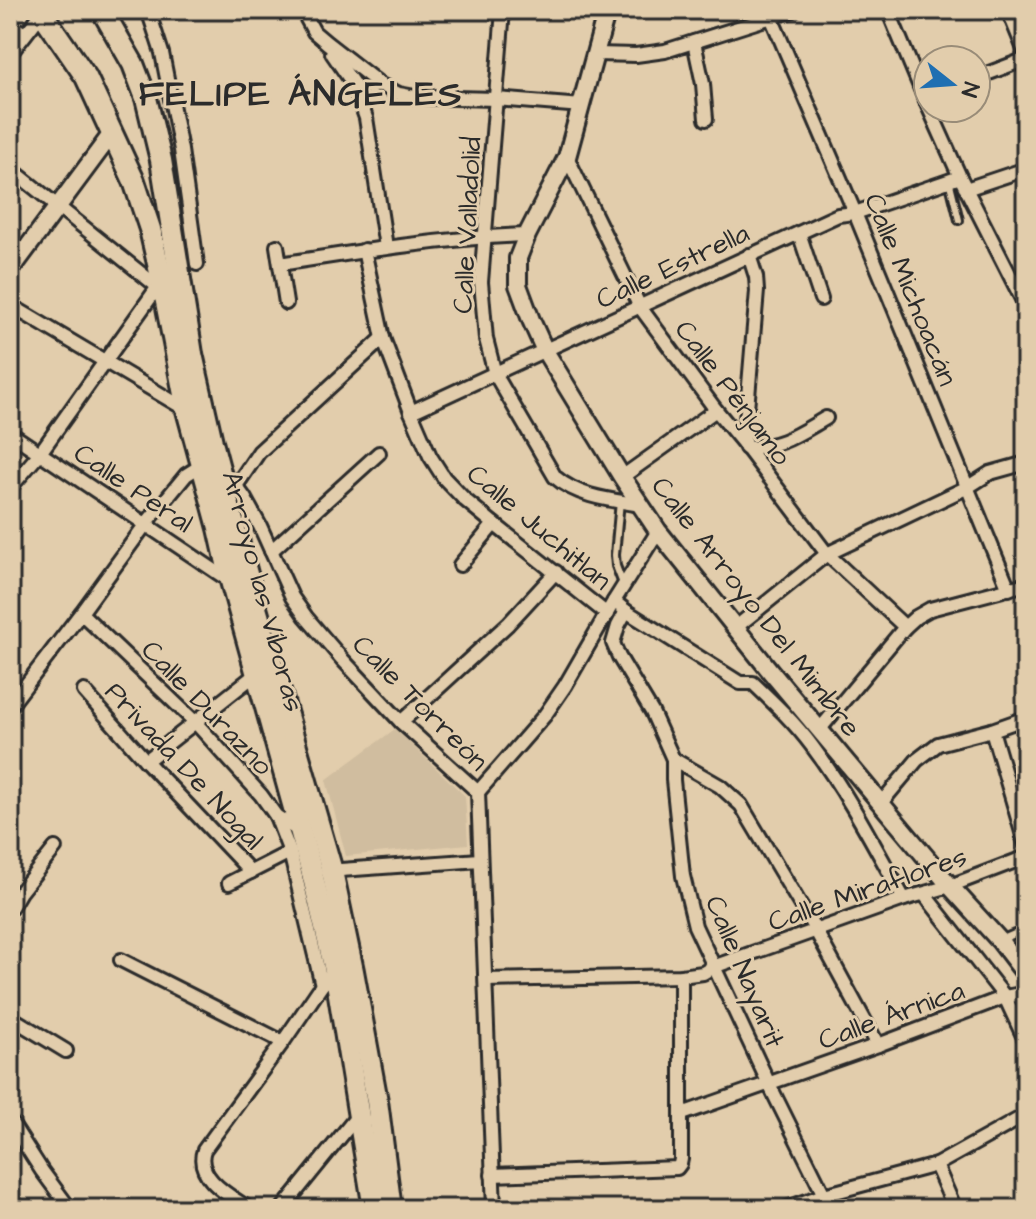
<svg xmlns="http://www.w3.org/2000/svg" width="1036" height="1219" font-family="'Architects Daughter',sans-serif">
<rect width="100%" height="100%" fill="#e2cdac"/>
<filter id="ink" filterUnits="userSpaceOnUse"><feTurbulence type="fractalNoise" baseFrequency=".0125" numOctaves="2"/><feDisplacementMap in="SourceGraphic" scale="16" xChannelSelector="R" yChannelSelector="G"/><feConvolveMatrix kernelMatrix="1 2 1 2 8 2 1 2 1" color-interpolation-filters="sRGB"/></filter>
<g filter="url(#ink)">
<path fill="#d0bd9f" d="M395 729 465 796 468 844 346 856 326 780Z"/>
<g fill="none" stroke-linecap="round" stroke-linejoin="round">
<defs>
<g id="service">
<path d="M949 180 959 220"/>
<path d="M620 501 615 555 616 566 623 584"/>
<path d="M1003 939 1026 929"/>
</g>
<g id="minor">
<path d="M148 10 162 53 181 150 197 264"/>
<path d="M302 10 314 32 327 43 381 85 399 94 415 97 496 99 582 106"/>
<path d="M503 10 481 282 486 339 495 374 555 477C578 497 611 500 641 505"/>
<path d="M768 10 855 213 1009 589"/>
<path d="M888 10 928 106"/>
<path d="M1008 10 1026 54"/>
<path d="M10 25 25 34"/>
<path d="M694 42 703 84 706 119"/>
<path d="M332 53 354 85 366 118 386 247"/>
<path d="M10 54 42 13"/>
<path d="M596 54 636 55 665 51 794 10"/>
<path d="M976 78 1026 59"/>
<path d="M929 108 960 177 1026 307"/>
<path d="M567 157 640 307 716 410 744 444 827 554 905 627"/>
<path d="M10 168 158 287"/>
<path d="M966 189 1026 169"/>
<path d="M799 233 821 299"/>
<path d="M277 246 286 303"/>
<path d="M364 250 383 338 411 412 430 456 444 478 465 500 494 524 607 614"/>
<path d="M280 264C362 251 444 238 527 235"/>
<path d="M10 305 187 410"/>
<path d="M411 412 838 215 855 213 960 177"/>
<path d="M10 433 230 581"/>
<path d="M744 444 757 291 756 277 749 255"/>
<path d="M746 448C783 446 795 436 826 418"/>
<path d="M622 477 716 410"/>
<path d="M236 486 259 452 383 338"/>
<path d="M10 488 40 453 162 281"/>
<path d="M271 551 379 453"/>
<path d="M460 565 494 524"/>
<path d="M614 601 626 611 740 683H753C774 703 795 723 812 746 848 794 875 847 904 899"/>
<path d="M626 611 618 626 613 643 619 657 652 712 673 759V780L683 876 695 926 769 1084 831 1209"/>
<path d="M81 613 195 722 261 795 276 816 299 831"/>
<path d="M735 628 827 554 968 487 990 473 1026 463"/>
<path d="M84 691 146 761 251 872"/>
<path d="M10 706 81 613 145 525 186 475 194 470 203 469 236 486 244 497 260 526 292 597 306 617 342 659 401 722 478 792 494 1209"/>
<path d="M401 722 508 624 556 572"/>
<path d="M820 729 905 627 916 617 930 609 1026 584"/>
<path d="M992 730 1026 846"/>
<path d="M673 759 720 786 741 805 816 931 878 1045"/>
<path d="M146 761 256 674"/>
<path d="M478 792 545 715 565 686 614 601 658 531"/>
<path d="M881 803 917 760 938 744 992 730 1026 718"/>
<path d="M276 816 290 852 322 985"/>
<path d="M327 871 480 860"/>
<path d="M229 883 290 852"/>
<path d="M924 894 1005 997 1026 1042"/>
<path d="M10 909 20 892 55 848"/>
<path d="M121 960 283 1042"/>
<path d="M486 980 681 976 703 973 713 967 904 899 950 886 1026 857"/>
<path d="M10 1017 66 1051"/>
<path d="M682 1114 878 1045 1005 997 1026 993"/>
<path d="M10 1121 42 1171 70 1209"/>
<path d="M936 1165 955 1209"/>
<path d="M492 1175 677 1168 680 1164 681 1159V976"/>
<path d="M249 1209C230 1196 194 1177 204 1150L283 1042 322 985 335 970"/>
<path d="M282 1209 359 1114"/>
<path d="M784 1209 824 1195 936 1165 1026 1115"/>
</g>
<g id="tertiary">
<path d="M607 10 567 157 527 235 518 258V285L531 320 545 351 622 477 658 531 771 672 950 886 1000 941 1026 975"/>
<path d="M10 271 113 132"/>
</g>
<g id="primary">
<path d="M40 10 86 77 134 181 150 229 162 281 187 410 219 528 231 581 312 873 335 970 374 1209"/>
<path d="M102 10 133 64 146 98 161 160 192 354 212 442 256 608 332 871 353 971 377 1101 391 1209"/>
</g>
</defs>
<use href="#service" stroke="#2b2b2b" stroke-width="12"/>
<use href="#minor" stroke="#2b2b2b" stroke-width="18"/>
<use href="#tertiary" stroke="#2b2b2b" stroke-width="22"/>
<use href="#primary" stroke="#2b2b2b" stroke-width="26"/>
<use href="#service" stroke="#e2cdac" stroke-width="6"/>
<use href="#minor" stroke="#e2cdac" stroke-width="12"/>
<use href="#tertiary" stroke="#e2cdac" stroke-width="16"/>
<use href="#primary" stroke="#e2cdac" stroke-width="20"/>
</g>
</g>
<g text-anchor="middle" stroke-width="6" stroke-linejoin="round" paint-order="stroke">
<g font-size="28" fill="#2b2b2b" stroke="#e2cdac">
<text transform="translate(466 225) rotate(-87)" y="10">Calle Valladolid</text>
<text transform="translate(672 265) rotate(-25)" y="10">Calle Estrella</text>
<text transform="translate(912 289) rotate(68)" y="10">Calle Michoacán</text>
<text transform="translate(734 392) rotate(53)" y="10">Calle Pénjamo</text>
<text transform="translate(134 487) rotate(34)" y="10">Calle Peral</text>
<text transform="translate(540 526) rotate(40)" y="10">Calle Juchitlan</text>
<text transform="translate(264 591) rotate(75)" y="10">Arroyo las Víboras</text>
<text transform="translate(757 606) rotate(52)" y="10">Calle Arroyo Del Mimbre</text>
<text transform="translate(421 702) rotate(45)" y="10">Calle Torreón</text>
<text transform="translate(208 707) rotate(46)" y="10">Calle Durazno</text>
<text transform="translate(185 765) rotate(47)" y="10">Privada De Nogal</text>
<text transform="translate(867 888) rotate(-19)" y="10">Calle Miraflores</text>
<text transform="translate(746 971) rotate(67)" y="10">Calle Nayarit</text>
<text transform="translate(891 1014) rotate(-20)" y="10">Calle Árnica</text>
</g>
<g font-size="36" font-weight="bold" letter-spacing="2" fill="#2b2b2b" stroke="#e2cdac">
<text x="301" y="105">FELIPE ÁNGELES</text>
</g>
</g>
<rect width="1036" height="1219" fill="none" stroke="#e2cdac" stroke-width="40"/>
<rect x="20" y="20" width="996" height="1179" fill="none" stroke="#2b2b2b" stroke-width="3" filter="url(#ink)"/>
<g transform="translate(952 84) rotate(107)"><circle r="38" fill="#e2cdac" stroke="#998c78" stroke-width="2"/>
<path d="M0-6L14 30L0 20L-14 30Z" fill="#1f6fb2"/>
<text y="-12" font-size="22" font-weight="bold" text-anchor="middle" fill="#2b2b2b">N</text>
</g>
</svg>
